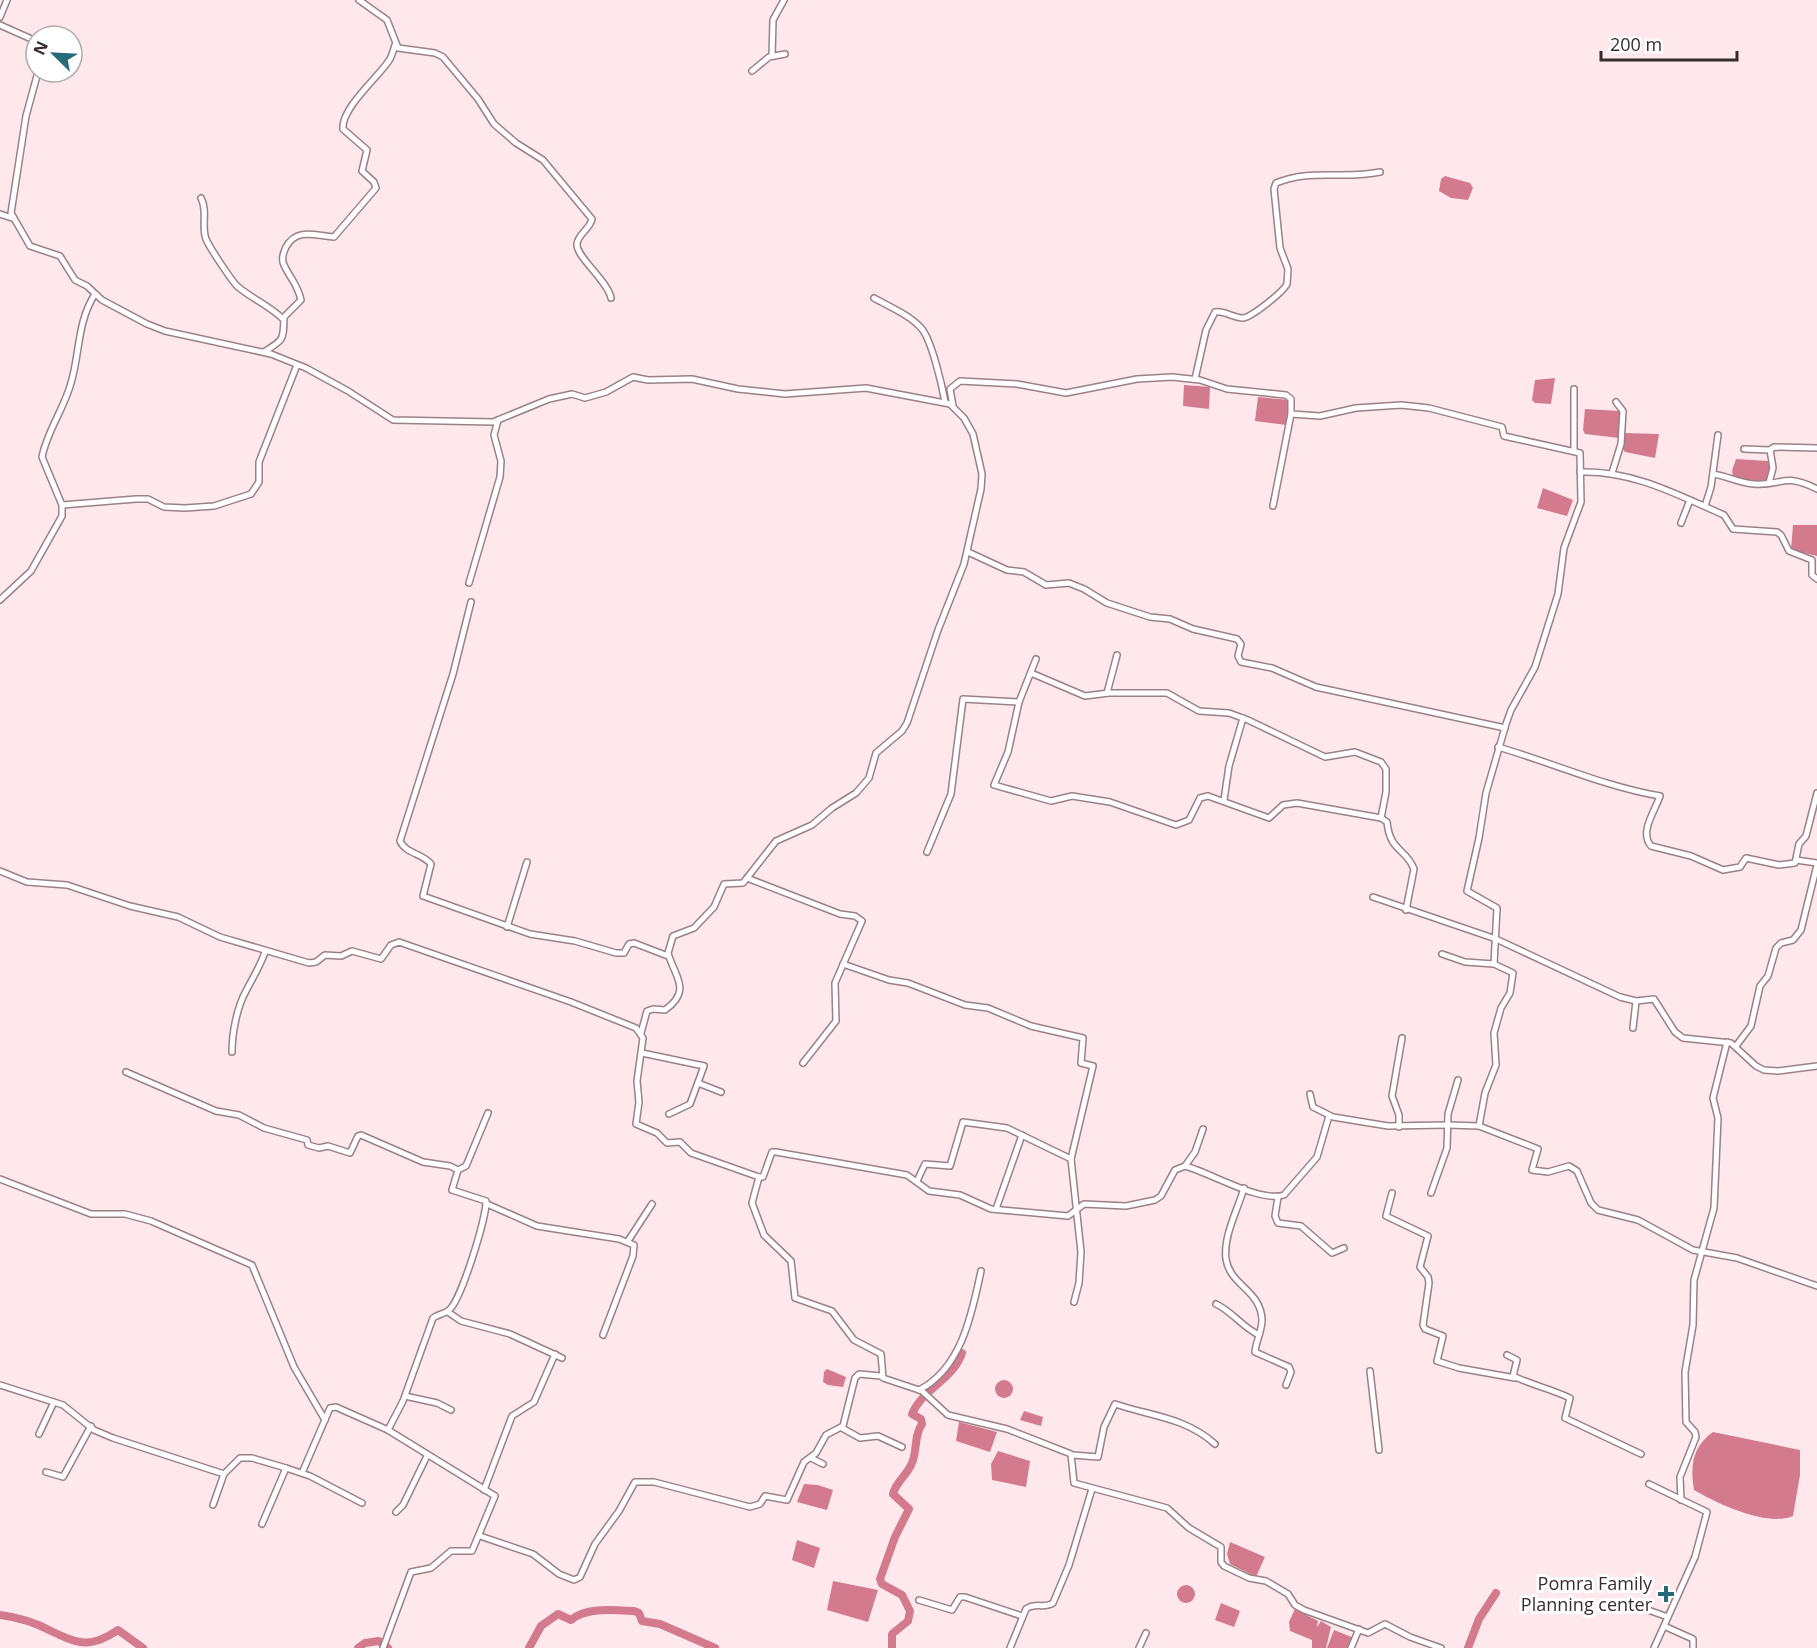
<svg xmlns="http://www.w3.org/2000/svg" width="1817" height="1648" font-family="'Open Sans',sans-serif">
<rect width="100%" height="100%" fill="#fee8ec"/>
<g fill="#d37a8f">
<path d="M1445 176 1470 183 1473 188 1468 200 1451 198 1439 191 1441 179Z"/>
<path d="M1555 378 1551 404 1535 403 1532 400 1535 380Z"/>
<path d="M1184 385 1210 387 1209 409 1183 406Z"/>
<path d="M1258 397 1290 400 1287 425 1255 421Z"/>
<path d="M1585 409 1620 411 1619 438 1585 434 1583 430Z"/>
<path d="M1624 433 1659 434 1655 458 1625 452 1622 448Z"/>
<path d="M1736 459 1768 461 1771 467 1767 483H1751L1733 477 1732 471Z"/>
<path d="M1543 488 1573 500 1567 516 1537 508Z"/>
<path d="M1793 525H1817V556L1791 550Z"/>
<path d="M827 1369 846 1377 843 1387 828 1385 823 1382 824 1372Z"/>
<circle cx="1004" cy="1389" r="9"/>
<path d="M1024 1411 1043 1417 1041 1426 1020 1420Z"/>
<path d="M959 1422 997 1432 990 1452 956 1441Z"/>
<path d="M1713 1432 1800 1450V1475L1793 1516C1767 1527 1718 1504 1694 1490 1690 1466 1692 1447 1713 1432Z"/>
<path d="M998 1451 1030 1461 1026 1487 992 1480 991 1464Z"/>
<path d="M804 1484 818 1485 833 1490 827 1510 797 1502Z"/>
<path d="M797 1540 820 1548 814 1568 792 1560Z"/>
<path d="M1230 1542 1265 1557 1256 1577 1230 1564 1227 1554Z"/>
<path d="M833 1581 878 1590 868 1622 827 1610Z"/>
<circle cx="1186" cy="1594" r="9"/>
<path d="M1221 1603 1240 1611 1234 1627 1215 1620Z"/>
<path d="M1295 1609 1318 1621 1317 1627 1321 1621 1331 1627 1326 1648H1312V1640L1290 1631 1289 1622Z"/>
<path d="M1334 1630 1354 1638 1349 1648H1327Z"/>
</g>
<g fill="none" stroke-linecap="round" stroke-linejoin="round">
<g stroke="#d37a8f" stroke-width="8">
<path d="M0 1615C16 1617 36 1623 51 1631 80 1645 91 1648 118 1630L143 1648"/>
<path d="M358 1648 365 1643 379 1641 388 1648"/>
<path d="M529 1648 541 1626 558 1614 571 1620C586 1607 613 1610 634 1611L639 1613 642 1621 660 1624 715 1648"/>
<path d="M892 1648V1634L908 1621 910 1611 902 1595 882 1584 880 1579 895 1537 909 1509 893 1494C896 1482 906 1476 911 1465 918 1453 913 1437 922 1424L921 1419 912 1414C923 1388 953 1380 962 1353"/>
<path d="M1468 1648 1479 1619 1496 1593"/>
</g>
<defs>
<g id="minor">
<path d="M359 0 387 20 398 48 435 53 443 57 478 99 494 124 516 143 543 160 592 219C590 229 578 234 577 244 576 257 608 281 611 298"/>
<path d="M0 17 7 0"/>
<path d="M0 25 36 41"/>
<path d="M772 56 773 20 784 0"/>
<path d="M752 71 769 57 785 54"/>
<path d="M38 72 26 116 11 213 30 246 60 256 75 280 87 286 102 300 147 324 165 331 271 354 306 368 348 391 393 420 493 422 549 399 572 394 585 398 606 392 633 377 648 380 692 379 738 389 785 394 866 388 950 404 964 418 973 434 982 474 981 489 964 564 938 630 907 723 902 731 876 753 869 778 856 793 832 808 812 825 776 841 743 883 724 884 714 907 694 928 673 936 668 953C674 976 693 990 665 1010L653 1009 647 1011 641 1033"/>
<path d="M201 198C208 211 201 226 206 239 209 247 232 281 237 286 252 299 269 305 283 319"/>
<path d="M0 214 12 218"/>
<path d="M874 298C890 307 910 315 922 329 932 342 942 385 945 402"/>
<path d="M264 352C285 339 283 340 284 317L301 300C298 285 290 278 284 265 281 259 283 253 286 247 297 227 316 236 334 237L376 188 374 182 362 171 367 150 343 129C341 109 376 79 388 62 392 57 393 51 395 45"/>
<path d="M1195 379 1206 330 1215 312C1224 310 1233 318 1243 318 1252 317 1283 292 1287 284L1288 269 1280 248 1274 189 1276 183C1312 168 1343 180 1380 172"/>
<path d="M953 406 950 389 960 381 1017 384 1066 393 1137 379 1172 377 1200 380 1227 389 1286 395 1291 399V414L1320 416 1356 408 1401 405 1429 408 1502 427 1504 436 1580 453 1581 502 1564 548 1558 594 1535 667 1511 710 1506 724 1486 793 1479 838 1467 891 1497 908 1494 964"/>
<path d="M1744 449 1770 450 1774 447 1817 448"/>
<path d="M1574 451V389"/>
<path d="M1580 472C1632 470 1678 495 1724 515L1733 529 1777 532 1781 535 1789 551 1812 560V575L1817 579"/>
<path d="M1612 473 1621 444 1623 411 1616 402"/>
<path d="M1713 474C1727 476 1740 483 1754 484 1783 486 1784 472 1817 489"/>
<path d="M1769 483 1773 468 1770 450"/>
<path d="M62 505 136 499H148L164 507 185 508 214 506 251 494 259 482V462L297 365"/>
<path d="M1273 506 1291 414"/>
<path d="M1705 506 1711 487 1718 435"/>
<path d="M1681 523 1690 500"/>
<path d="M968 552 1007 570 1024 572 1046 585 1069 583 1084 589 1107 603 1150 617 1170 619 1193 629 1237 639 1241 644 1238 656 1241 662 1272 668 1316 687 1505 728"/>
<path d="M469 583 500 477 501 461 494 435 498 420"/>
<path d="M0 600 31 571 62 516V505L42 457C47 431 64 409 71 383 80 353 77 322 95 294"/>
<path d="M471 602 453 674 400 841C406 854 422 853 431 864L423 896 530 934 575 941 616 953H624L629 944 634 943 668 956"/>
<path d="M1036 659 1019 702 1008 752 994 785 1051 801 1072 796 1110 802 1176 825 1189 820 1200 798 1208 796 1269 818 1283 805 1297 803 1381 818 1387 822C1390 852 1406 848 1414 869L1406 910"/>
<path d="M1031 673 1085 696 1109 693H1167L1199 711 1229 713 1248 720 1325 757 1355 752 1381 762 1386 769V792L1381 818"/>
<path d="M1107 693 1117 655"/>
<path d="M1498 747C1553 763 1603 786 1660 796 1655 811 1639 832 1651 846L1691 856 1723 870 1740 867 1746 858 1779 865 1795 863 1799 844 1806 836 1817 793"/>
<path d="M1224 800 1229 766 1243 718"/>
<path d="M927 852 951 794 963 699 1019 702"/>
<path d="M1796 860 1817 863"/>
<path d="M0 871 27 882 67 885 130 906 178 917 220 937 309 963 316 962 325 955 341 956 352 951 381 959 391 945 399 942 571 1002 636 1028 643 1038 637 1081 639 1102 636 1124 657 1133 667 1143 680 1142 691 1153 759 1177 752 1203 764 1235 791 1261 795 1298 832 1311 854 1340 881 1354 883 1378 922 1391 948 1415 1007 1429 1071 1454 1074 1483 1167 1508 1189 1528 1221 1547V1562L1224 1566 1249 1578 1266 1581 1288 1594 1295 1605 1304 1610 1368 1633 1385 1624 1410 1637 1441 1648"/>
<path d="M747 878 840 914 855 916 862 921 835 983 836 1021 803 1063"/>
<path d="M1373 897 1496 939 1620 997 1636 1001 1654 999 1675 1032 1683 1038 1731 1043 1756 1066 1764 1070 1778 1071 1817 1066"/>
<path d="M507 927 527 862"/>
<path d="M1442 954 1465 962 1494 964 1513 973 1510 993 1501 1008 1494 1033 1496 1065 1485 1093 1479 1126"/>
<path d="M843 964 889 980 908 983 965 1005 988 1008 1031 1026 1083 1038 1081 1063 1093 1066 1071 1159 1081 1252 1079 1283 1074 1302"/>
<path d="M1633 1028 1636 1001"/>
<path d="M1736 1046 1751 1026 1760 986 1768 976 1776 948 1781 943 1793 940 1801 930 1817 865"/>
<path d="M232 1052C232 1033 237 1007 246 991 253 977 260 967 265 952"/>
<path d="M642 1053 704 1066 690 1104 669 1114"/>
<path d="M126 1072 216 1111 239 1115 264 1128 307 1140 308 1145 319 1148 328 1146 350 1153 358 1136 361 1135 423 1162 450 1166 458 1170 452 1190 486 1201C487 1216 461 1301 449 1310 445 1314 438 1314 433 1318L403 1401 388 1430"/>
<path d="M698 1083 721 1092"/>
<path d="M1310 1094 1313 1107 1333 1117 1388 1126 1448 1125"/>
<path d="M1448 1125 1479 1126 1538 1149 1532 1170 1548 1172 1569 1166 1577 1171 1591 1203 1598 1210 1638 1220 1693 1250 1737 1258 1817 1286"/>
<path d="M1399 1127V1115L1392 1096 1402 1038"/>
<path d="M1185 1166 1195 1152 1203 1129"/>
<path d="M458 1170 466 1166 488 1113"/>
<path d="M759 1177H763L772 1152H776L907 1175 929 1191 960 1195 991 1209 1068 1216 1084 1204 1126 1206 1155 1200 1161 1196 1175 1170 1185 1166C1209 1172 1260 1203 1284 1195L1317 1157 1329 1116"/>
<path d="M0 1179 91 1214H125L151 1221 252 1265 294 1367 325 1420"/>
<path d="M917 1181 925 1164 950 1166 963 1122 1007 1128 1071 1159"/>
<path d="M1244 1188C1238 1209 1223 1236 1226 1259 1230 1286 1261 1290 1262 1320 1262 1331 1256 1341 1255 1352L1289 1367 1291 1372 1286 1385"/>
<path d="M1392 1193 1386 1216 1428 1236 1420 1267 1428 1277 1429 1283 1423 1325 1425 1329 1443 1336 1437 1361 1459 1368 1515 1378"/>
<path d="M1431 1193 1447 1148 1448 1114 1458 1080"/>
<path d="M1278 1197 1275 1216 1278 1223 1301 1226 1332 1253 1344 1248"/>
<path d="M487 1204 537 1226 619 1239 634 1245 633 1256 603 1335"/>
<path d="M996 1209 1022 1135"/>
<path d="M628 1241 652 1204"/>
<path d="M1216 1304C1233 1312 1242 1327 1259 1335"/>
<path d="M448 1312 461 1321 510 1334 562 1358"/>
<path d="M1507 1355 1517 1360 1513 1376C1532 1385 1551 1389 1570 1398L1565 1418 1641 1454"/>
<path d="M1370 1371 1379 1450"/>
<path d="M0 1385 63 1405 94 1430 113 1438 224 1474"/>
<path d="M919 1390C962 1368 972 1313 981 1271"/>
<path d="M405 1396 437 1403 451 1410"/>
<path d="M842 1428 860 1438 878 1436 902 1447"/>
<path d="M39 1434 54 1402"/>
<path d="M1073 1455 1098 1457 1104 1427 1115 1404C1150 1416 1185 1417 1215 1444"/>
<path d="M811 1458 823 1464"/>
<path d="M46 1472 63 1477 91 1426"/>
<path d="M302 1473 330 1408 336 1407 388 1430 495 1496 472 1551H451L431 1568 411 1572 383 1648"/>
<path d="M1649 1484 1707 1512 1695 1557 1654 1648"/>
<path d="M484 1490 512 1416 534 1402 555 1354"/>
<path d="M1681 1500 1680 1477 1696 1437 1695 1432 1686 1422 1685 1372 1693 1325 1694 1280 1714 1208 1718 1118 1713 1098 1727 1042"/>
<path d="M213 1505 224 1474 240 1458H252L286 1468"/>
<path d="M396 1512 403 1505 427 1456"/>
<path d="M262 1524 286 1468 310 1476 362 1503"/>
<path d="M480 1536 533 1554 559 1574 574 1580 580 1577 595 1544 619 1511 635 1482H654L750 1507 760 1504 765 1496 787 1500 804 1462 816 1453 826 1435 843 1426 855 1378 859 1374 881 1376"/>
<path d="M919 1600 952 1610 960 1597H965L1022 1616"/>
<path d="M1625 1607 1645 1609 1668 1617"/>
<path d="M1664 1626 1693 1639V1648"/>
<path d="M1010 1648 1026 1609C1035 1602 1045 1609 1053 1603L1069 1565 1092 1489"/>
<path d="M1139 1648 1146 1633"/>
<path d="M1351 1648 1359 1629"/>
</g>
</defs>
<use href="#minor" stroke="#9a8186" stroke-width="8"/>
<use href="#minor" stroke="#fff" stroke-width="5"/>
</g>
<path fill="#256b7a" stroke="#fff" stroke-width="2" d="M1663 1585h6v6h6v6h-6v6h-6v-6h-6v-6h6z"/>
<g text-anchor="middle" stroke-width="6" stroke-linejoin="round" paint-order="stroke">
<g font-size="18" fill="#362c2e" stroke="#fff" text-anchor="end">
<text x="1652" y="1590">Pomra Family<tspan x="1652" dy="21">Planning center</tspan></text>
</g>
</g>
<g transform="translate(54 54) rotate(294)"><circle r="28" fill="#ffffff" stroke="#afabab" stroke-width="1.5"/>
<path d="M0-4.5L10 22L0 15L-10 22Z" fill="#256b7a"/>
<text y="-9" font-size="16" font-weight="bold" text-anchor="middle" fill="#362c2e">N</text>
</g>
<path d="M1601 51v9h136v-9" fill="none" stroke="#362c2e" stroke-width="3"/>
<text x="1610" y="51" font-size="18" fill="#362c2e" stroke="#ffffff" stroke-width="4.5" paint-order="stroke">200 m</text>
</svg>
